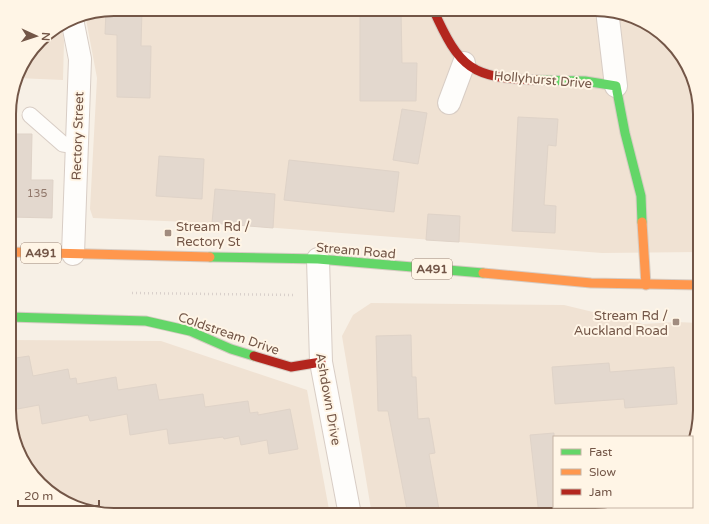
<svg xmlns="http://www.w3.org/2000/svg" width="709" height="524" font-family="'Varela Round',sans-serif">
<rect width="100%" height="100%" fill="#f7f0e6"/>
<g fill="#f0e2d3">
<path d="M114 9H601L635 17 664 35 689 68 700 114V252L602 253 212 223 93 218 90 209 97 78 85 14Z"/>
<path d="M61 26 64 41 63 80 17 78 23 62 45 35Z"/>
<path d="M371 303 564 305 643 324 676 322 700 323V417L692 450V437H554V507H629L595 515H372L342 336 353 315Z"/>
<path d="M9 340 161 341 307 390 330 515H108L74 507 45 489 20 456 9 417Z"/>
</g>
<g fill="#e3d8ce" stroke="#dfd3c8">
<path d="M114 9H142L141 46H151L150 98 117 97V35L105 34 106 10Z"/>
<path d="M360 9H401L402 63H417L416 101H360Z"/>
<path d="M402 109 427 113 418 164 393 160Z"/>
<path d="M518 117 558 119 556 146 548 145 544 205 556 206 555 233 512 231Z"/>
<path d="M10 134H32L31 180H53L52 218 10 217Z"/>
<path d="M159 156 204 159 202 199 156 196Z"/>
<path d="M289 160 399 172 394 212 284 200Z"/>
<path d="M215 189 275 194 273 228 212 223Z"/>
<path d="M428 214 460 216 459 242 426 240Z"/>
<path d="M411 335 412 377H416L418 419 429 418 435 453 429 454 440 515H408L388 411H378L376 336Z"/>
<path d="M29 356 33 376 68 369 70 379 76 378 77 384 116 377 118 390 156 384 159 400 203 394 205 407 248 401 250 413 258 412V415L290 409 298 449 269 454 267 440 241 445 239 436 224 439 223 437 169 444 167 429 130 435 127 414 90 421 88 415 42 424 39 405 12 410 9 393V359Z"/>
<path d="M609 363 610 372 674 367 677 404 625 408 624 399 555 404 552 367Z"/>
<path d="M554 433V515H539L530 435Z"/>
</g>
<g fill="none" stroke-linecap="round" stroke-linejoin="round">
<defs>
<path id="lane" d="M30 115 63 144 76 146"/>
<g id="street">
<path d="M607 10 616 86"/>
<path d="M72 19 80 59 73 254"/>
<path d="M449 103 464 63"/>
<path d="M318 259 321 362 350 515"/>
</g>
<g id="fast">
<path d="M537 80 585 81 616 86 625 133 641 196 642 222"/>
<path d="M210 257 318 259 483 273"/>
<path d="M9 317 146 321 190 331 231 349 254 356"/>
</g>
<g id="slow">
<path d="M642 222 646 285"/>
<path d="M10 252 210 257"/>
<path d="M483 273 591 283 700 285"/>
</g>
<g id="jam">
<path d="M433 9C460 69 471 78 537 80"/>
<path d="M254 356 291 367 321 362"/>
</g>
</defs>
<use href="#lane" stroke="#d8cdc5" stroke-width="17"/>
<use href="#street" stroke="#d8cdc5" stroke-width="24"/>
<use href="#fast" stroke="#d7ccc3" stroke-width="11"/>
<use href="#slow" stroke="#d7ccc3" stroke-width="11"/>
<use href="#jam" stroke="#d7ccc3" stroke-width="11"/>
<path stroke="#d9d0cb" stroke-width="2.5" stroke-dasharray="1 3" stroke-linecap="butt" d="M132 293 295 295"/>
<use href="#lane" stroke="#fefdfb" stroke-width="15"/>
<use href="#street" stroke="#fefdfb" stroke-width="22"/>
<use href="#fast" stroke="#63d668" stroke-width="9"/>
<use href="#slow" stroke="#ff974d" stroke-width="9"/>
<use href="#jam" stroke="#b3261e" stroke-width="9"/>
</g>
<g fill="#a18c7f" stroke="#fff5e6" stroke-width="1.5">
<rect x="164" y="229" width="8" height="8" rx="2"/>
<rect x="672" y="318" width="8" height="8" rx="2"/>
</g>
<g text-anchor="middle" stroke-width="4" stroke-linejoin="round" paint-order="stroke">
<g font-size="11" fill="#91786b">
<text x="37" y="197">135</text>
</g>
<g fill="#fff5e6" stroke="#9d8677" stroke-width="1">
<rect x="21" y="243" width="40" height="20" rx="3"/>
<rect x="412" y="259" width="40" height="20" rx="3"/>
</g>
<g font-size="12" font-weight="bold" fill="#735647">
<text x="41" y="257">A491</text>
<text x="432" y="273">A491</text>
</g>
<g font-size="13" fill="#735647" stroke="#fff5e6">
<text transform="translate(543 79) rotate(5)" y="5">Hollyhurst Drive</text>
<text transform="translate(77 136) rotate(-88)" y="5">Rectory Street</text>
<text transform="translate(356 250) rotate(5)" y="5">Stream Road</text>
<text transform="translate(229 333) rotate(19)" y="5">Coldstream Drive</text>
<text transform="translate(329 399) rotate(80)" y="5">Ashdown Drive</text>
</g>
<g font-size="13" fill="#735647" stroke="#fff5e6" text-anchor="start">
<text x="176" y="231">Stream Rd /<tspan x="176" dy="15">Rectory St</tspan></text>
<text x="668" y="320" text-anchor="end">Stream Rd /<tspan x="668" dy="15">Auckland Road</tspan></text>
</g>
</g>
<path d="M0 0H709V524H0ZM114 16H595A98 98 0 0 1 693 114V410A98 98 0 0 1 595 508H114A98 98 0 0 1 16 410V114A98 98 0 0 1 114 16Z" fill="#fff5e6" fill-rule="evenodd"/>
<path fill="none" stroke="#735647" stroke-width="2" d="M114 16H595A98 98 0 0 1 693 114V410A98 98 0 0 1 595 508H114A98 98 0 0 1 16 410V114A98 98 0 0 1 114 16Z"/>
<rect x="553" y="436" width="140" height="72" fill="#fff5e6" stroke="#c7b5a6"/>
<rect x="561" y="449" width="20" height="6" fill="#63d668" stroke="#c7b5a6"/>
<text x="589" y="456" font-size="12" fill="#735647">Fast</text>
<rect x="561" y="469" width="20" height="6" fill="#ff974d" stroke="#c7b5a6"/>
<text x="589" y="476" font-size="12" fill="#735647">Slow</text>
<rect x="561" y="489" width="20" height="6" fill="#b3261e" stroke="#c7b5a6"/>
<text x="589" y="496" font-size="12" fill="#735647">Jam</text>
<g transform="translate(36 36) rotate(93)" stroke="#fff5e6" stroke-width="3" paint-order="stroke">
<path d="M0-3L7 15L0 10L-7 15Z" fill="#735647"/>
<text y="-6" font-size="11" font-weight="bold" text-anchor="middle" fill="#735647">N</text>
</g>
<path d="M18 500v6h81v-6" fill="none" stroke="#735647" stroke-width="2"/>
<text x="24" y="500" font-size="12" fill="#735647" stroke="#fff5e6" stroke-width="3" paint-order="stroke">20 m</text>
</svg>
